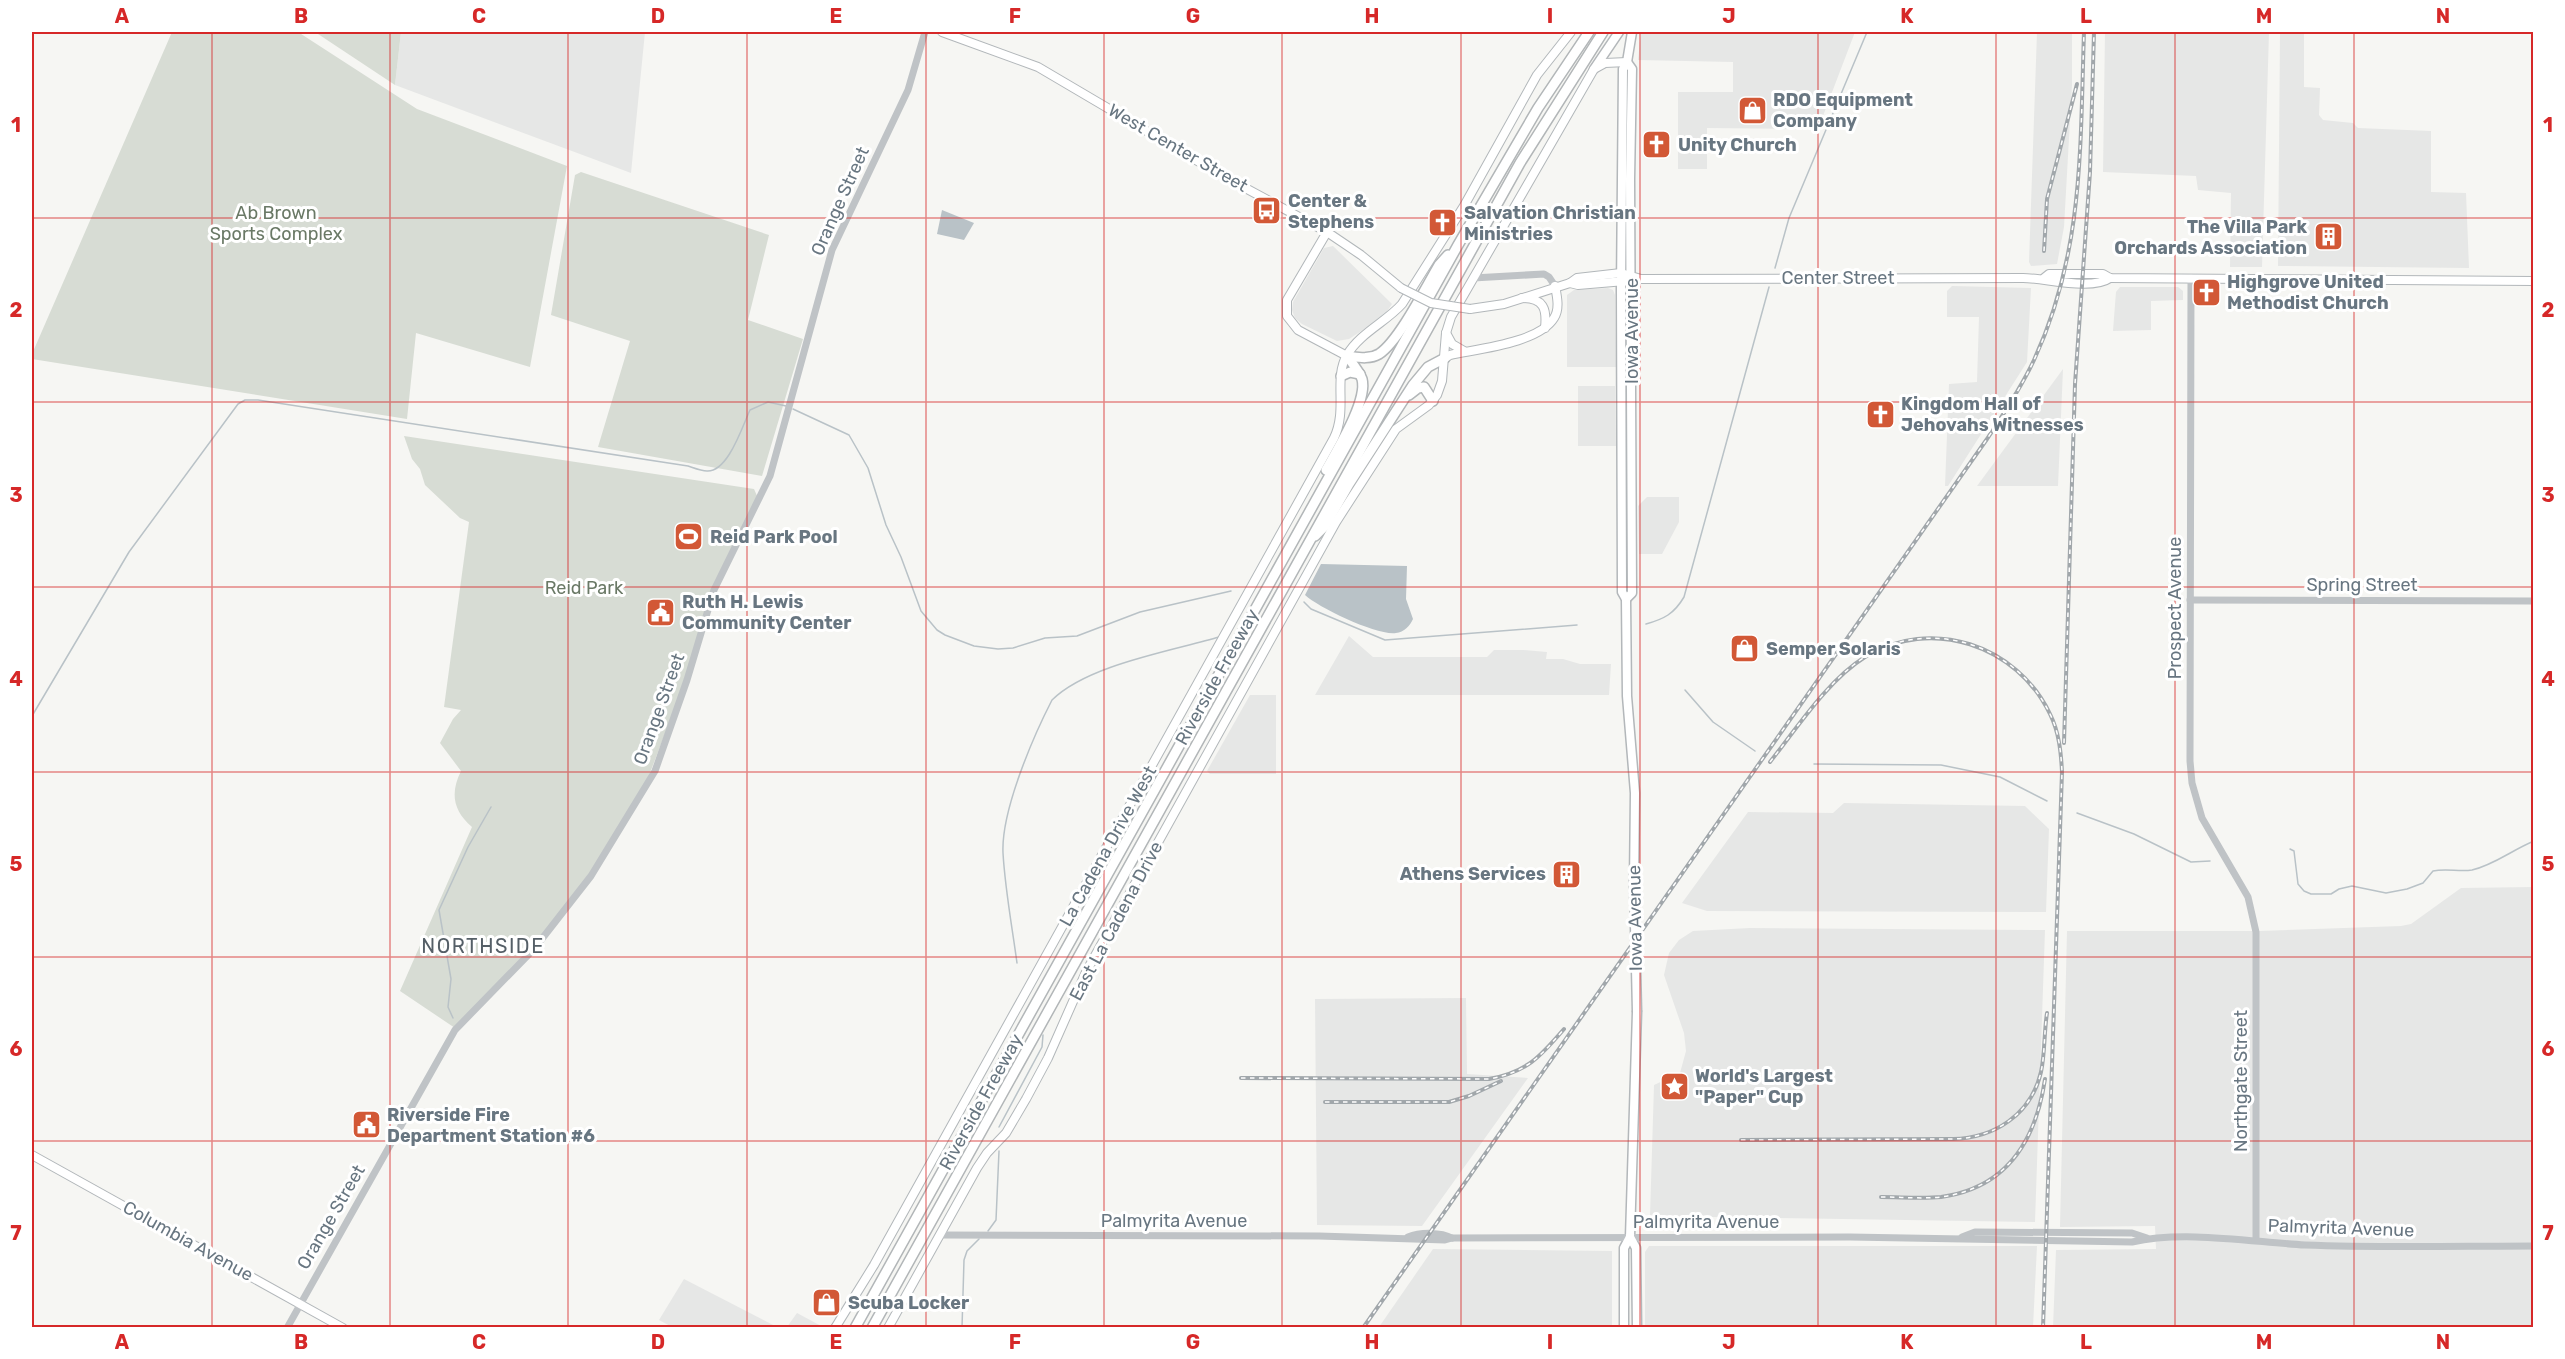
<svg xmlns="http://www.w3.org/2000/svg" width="2565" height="1359" font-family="Rubik,sans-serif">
<rect width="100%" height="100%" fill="#f6f6f3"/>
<g fill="#e6e7e6">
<path d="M401 32H645L631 173 395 85Z"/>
<path d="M1641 32H1855L1818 129 1707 128V169H1678V92H1733V62L1638 60Z"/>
<path d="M2037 32H2072V85L2064 227 2057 264 2031 266 2029 262Z"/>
<path d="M2105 32H2269L2262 267H2230L2231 193 2198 190 2196 176 2103 172Z"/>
<path d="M2280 32H2304V87L2320 88 2319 115 2323 120 2353 123 2358 128 2431 131V192L2466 193 2469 268 2278 266Z"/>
<path d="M1333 246 1392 304 1383 317 1349 339 1337 341 1302 324 1295 318 1292 310 1293 302 1324 248Z"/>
<path d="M1952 286 2031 288 2027 362 1948 486H1945L1949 384 1977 382 1979 317H1947V291Z"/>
<path d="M2120 287H2178L2183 291V300L2151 301V330L2113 331 2116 292Z"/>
<path d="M1608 288 1613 290 1615 295 1616 367H1567V295L1574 290Z"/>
<path d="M2063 369 2058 486H1977Z"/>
<path d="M1578 386H1615L1616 446H1578Z"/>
<path d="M1647 497H1679V522L1662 554H1639L1638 506Z"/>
<path d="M1349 636 1373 657H1487L1494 650H1523L1547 652 1546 659H1563L1580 664H1611L1609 695H1315Z"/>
<path d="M1250 695H1276V774H1210L1207 771Z"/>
<path d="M1844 803 2025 806 2049 829 2046 912 1707 911 1682 903 1748 812 1833 813Z"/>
<path d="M2533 887V1327L2053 1328 2056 1250 2156 1249 2155 1226 2060 1227 2067 931H2260L2401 926 2411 924 2461 888Z"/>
<path d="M1750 928 2045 930 2035 1222 1650 1216 1654 1085 1680 1073 1686 1051 1684 1033 1664 975 1669 953 1679 940 1693 931Z"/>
<path d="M1466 998 1467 1074 1528 1078 1422 1226 1317 1225 1315 999Z"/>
<path d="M1649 1246H2037L2033 1327H1645V1252Z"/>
<path d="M1433 1249 1612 1251V1327H1379Z"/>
<path d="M684 1279 777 1327H672L659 1320Z"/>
<path d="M797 1313 823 1327H787Z"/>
</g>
<g fill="#d7dcd4">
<path d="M172 32H298L417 109 567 166 530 367 416 333 407 419 32 359V354Z"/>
<path d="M315 32H401L395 85Z"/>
<path d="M581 172 769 235 748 320 803 339 762 476 598 447 630 341 551 315 575 175Z"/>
<path d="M404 436 754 489 758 498 712 588 678 700 648 778 597 865 532 949 455 1028 400 991 472 827C453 811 450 793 461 771L440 743 453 719 461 710 444 707 469 522 460 518 425 485 420 469 412 459Z"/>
</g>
<g fill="#b9c2c7">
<path d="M942 210 974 223 964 240 937 234Z"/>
<path d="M684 526 698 530 691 546 681 543Z"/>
<path d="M1321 564 1407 566 1406 599 1413 619C1410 626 1404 632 1396 633 1378 636 1319 608 1305 595Z"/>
</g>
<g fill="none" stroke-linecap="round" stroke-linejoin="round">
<g stroke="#b9c2c7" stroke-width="1.5">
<path d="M1775 268 1789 218 1867 32"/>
<path d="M793 409 849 435 868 468 886 525 901 557 921 611 937 630 945 635 974 646 998 649 1013 648 1045 638 1077 636 1140 612 1231 591"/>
<path d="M1304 602 1311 609 1385 640 1577 625"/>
<path d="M1646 624C1664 619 1674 614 1684 597L1769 287"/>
<path d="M1685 690 1713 722 1755 751"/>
<path d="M32 716 129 552 238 404 245 400H258L688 466C694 468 701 471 707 471 728 472 742 427 750 410L768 402 786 406"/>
<path d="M1814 764 1941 765 2000 777 2047 801"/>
<path d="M2077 813 2134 834 2191 862 2210 861"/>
<path d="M2290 849 2294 851 2298 884 2304 891 2311 894H2331L2339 889 2352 886 2386 893 2407 889 2423 883 2433 871C2446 868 2459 872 2472 870 2494 865 2512 850 2534 841"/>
<path d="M1017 963C1012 926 1005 889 1003 853 1001 811 1033 737 1052 700 1087 665 1171 651 1219 637"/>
<path d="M453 1018 448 1007 451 979 439 910 468 847 491 807"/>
<path d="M999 1127 1042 1047 1043 1035"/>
<path d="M988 1231 996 1220 999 1151"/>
<path d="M962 1328 964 1260 967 1251 979 1239"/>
</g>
<defs>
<g id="secondary">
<path d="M942 32 1038 67 1223 176 1327 232 1361 255 1401 288"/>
<path d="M1327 232 1287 300V316L1298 330 1347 356"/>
<path d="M2044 278 2049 274H2103L2110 278 2534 281"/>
<path d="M1570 283 1578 285 1625 281"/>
<path d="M1522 298C1544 298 1547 309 1545 328"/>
<path d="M1470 309 1504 304 1570 283 1577 278 1621 273 1641 279 2023 278C2045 278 2091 291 2110 278"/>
<path d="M1446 333 1452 344 1464 351"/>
<path d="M1445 358 1450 355C1477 349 1539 343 1554 318 1560 309 1557 296 1555 286"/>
<path d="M32 1155 343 1328"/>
<path d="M835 1328 874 1265 1334 438C1348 409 1333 379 1347 355 1360 333 1386 322 1402 304L1464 206 1537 75 1571 32"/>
<path d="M888 1328 977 1168 987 1153 1006 1133 1026 1099 1048 1058 1086 972 1336 522 1396 429 1429 405 1437 395 1442 381 1446 333 1451 317 1594 69 1605 63 1627 62"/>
</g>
<g id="primary">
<path d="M1632 32 1627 62 1623 69 1621 290 1622 592 1626 599 1627 696 1635 793 1634 882"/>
<path d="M1594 69 1619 32"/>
<path d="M1626 599 1632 593 1630 179 1632 69 1627 62"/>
<path d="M1630 1237 1636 1248 1637 1328"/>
<path d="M1624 1328V1248L1630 1237 1637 1012"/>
</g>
<g id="motorway">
<path d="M1347 356C1357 357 1369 360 1379 354 1399 341 1426 287 1439 265L1448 255"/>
<path d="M1341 376 1350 372 1360 374"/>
<path d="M1409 395 1418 388 1424 387 1433 401"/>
<path d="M1326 470C1337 450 1368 401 1362 379 1359 371 1352 363 1347 356"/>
<path d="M1315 536 1325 526 1349 484 1413 385 1428 367 1445 358"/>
<path d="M855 1328 1458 245 1538 108 1589 32"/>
<path d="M872 1328 1520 163 1603 32"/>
</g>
</defs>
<use href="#secondary" stroke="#b2b7ba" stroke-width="10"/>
<use href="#primary" stroke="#b3b7ba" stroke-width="11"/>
<use href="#motorway" stroke="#b2b6b8" stroke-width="12"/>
<g stroke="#bfc3c6" stroke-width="7">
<path d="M1473 278 1544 274 1549 277 1555 286"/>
<path d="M2191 278 2190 761 2192 783 2202 818 2248 897 2256 932V1240"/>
<path d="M2190 600 2534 601"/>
<path d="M940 1235 1319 1236 1445 1240 1452 1238 1850 1237 2132 1242C2184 1230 2252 1242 2305 1245 2381 1248 2458 1246 2534 1246"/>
<path d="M1408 1237C1420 1232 1441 1232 1452 1238"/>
<path d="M1962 1237 1975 1232 2132 1233 2147 1238"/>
<path d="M287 1328 455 1030 534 949 591 876 655 771 687 680 714 590 770 476 832 250 908 90 925 32"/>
</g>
<use href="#secondary" stroke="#fff" stroke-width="8"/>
<use href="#primary" stroke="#fff" stroke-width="8"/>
<use href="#motorway" stroke="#fff" stroke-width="9"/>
<defs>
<g id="rail">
<path d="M2044 251 2047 199 2077 84"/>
<path d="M2064 743 2075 384 2090 172 2094 32"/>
<path d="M1770 762C1797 728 1828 680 1865 657 1931 616 2017 645 2050 714 2059 732 2061 752 2062 772L2043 1328"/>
<path d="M1241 1078 1489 1079C1527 1072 1540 1057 1564 1029"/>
<path d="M1325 1102H1449L1469 1096 1501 1081"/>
<path d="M1741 1140 1953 1139C1994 1138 2031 1115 2041 1072 2045 1053 2044 1032 2047 1013"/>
<path d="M1881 1197C1901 1197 1922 1199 1941 1197 2007 1188 2036 1140 2045 1079"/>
<path d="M1363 1328 1987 439C2004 413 2021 388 2034 360 2084 252 2080 147 2084 32"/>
</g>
</defs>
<use href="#rail" stroke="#a1a7ab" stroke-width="4"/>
<use href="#rail" stroke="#fff" stroke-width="1.5" stroke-dasharray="4.5" stroke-linecap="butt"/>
<defs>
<path id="secondary-bridge" d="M1401 288 1431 303 1470 309"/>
<path id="primary-bridge" d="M1634 882 1637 1012"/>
</defs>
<use href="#secondary-bridge" stroke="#b2b7ba" stroke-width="10" stroke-linecap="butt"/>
<use href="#primary-bridge" stroke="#b3b7ba" stroke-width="11" stroke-linecap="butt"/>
<use href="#secondary-bridge" stroke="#fff" stroke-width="8"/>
<use href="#primary-bridge" stroke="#fff" stroke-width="8"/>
</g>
<path fill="none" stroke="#d62828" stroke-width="1.5" stroke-opacity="0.55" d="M212 32V1328M390 32V1328M568 32V1328M747 32V1328M926 32V1328M1104 32V1328M1282 32V1328M1461 32V1328M1640 32V1328M1818 32V1328M1996 32V1328M2175 32V1328M2354 32V1328M32 218H2534M32 402H2534M32 587H2534M32 772H2534M32 957H2534M32 1141H2534"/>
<defs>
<symbol id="shop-square" viewBox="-11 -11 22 22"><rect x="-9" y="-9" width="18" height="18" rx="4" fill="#d25836" stroke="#fff"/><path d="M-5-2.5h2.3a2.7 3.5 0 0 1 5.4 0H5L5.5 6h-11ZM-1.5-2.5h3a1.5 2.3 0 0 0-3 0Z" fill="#fff"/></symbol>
<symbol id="church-square" viewBox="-11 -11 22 22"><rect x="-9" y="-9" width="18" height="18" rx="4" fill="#d25836" stroke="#fff"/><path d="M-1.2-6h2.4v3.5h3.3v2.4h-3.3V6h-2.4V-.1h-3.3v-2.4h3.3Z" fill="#fff"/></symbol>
<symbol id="bus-square" viewBox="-11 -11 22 22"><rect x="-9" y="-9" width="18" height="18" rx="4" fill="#d25836" stroke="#fff"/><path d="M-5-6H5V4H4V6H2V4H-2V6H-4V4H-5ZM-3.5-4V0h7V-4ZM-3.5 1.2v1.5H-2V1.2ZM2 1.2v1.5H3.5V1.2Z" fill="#fff"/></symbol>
<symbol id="building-square" viewBox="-11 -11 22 22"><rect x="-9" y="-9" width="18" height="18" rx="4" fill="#d25836" stroke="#fff"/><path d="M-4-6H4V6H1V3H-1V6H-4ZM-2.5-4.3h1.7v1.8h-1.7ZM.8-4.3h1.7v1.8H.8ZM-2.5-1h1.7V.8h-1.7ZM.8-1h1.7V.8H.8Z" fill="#fff"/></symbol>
<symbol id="stadium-square" viewBox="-11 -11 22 22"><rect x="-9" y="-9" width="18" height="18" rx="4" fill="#d25836" stroke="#fff"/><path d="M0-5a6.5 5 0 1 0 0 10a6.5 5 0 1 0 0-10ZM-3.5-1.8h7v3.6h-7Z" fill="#fff"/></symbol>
<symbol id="civic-square" viewBox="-11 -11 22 22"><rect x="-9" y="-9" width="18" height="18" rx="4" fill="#d25836" stroke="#fff"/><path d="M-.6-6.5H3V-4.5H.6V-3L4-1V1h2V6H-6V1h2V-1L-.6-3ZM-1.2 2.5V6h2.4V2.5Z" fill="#fff"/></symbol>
<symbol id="sight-square" viewBox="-11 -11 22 22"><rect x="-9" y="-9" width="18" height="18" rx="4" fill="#d25836" stroke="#fff"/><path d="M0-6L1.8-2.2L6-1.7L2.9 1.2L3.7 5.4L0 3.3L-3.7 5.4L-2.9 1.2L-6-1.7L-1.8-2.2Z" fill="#fff"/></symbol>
</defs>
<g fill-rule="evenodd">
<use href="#shop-square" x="1736" y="94" width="33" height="33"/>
<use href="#church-square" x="1640" y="128" width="33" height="33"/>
<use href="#bus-square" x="1250" y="194" width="33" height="33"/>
<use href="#church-square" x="1426" y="206" width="33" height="33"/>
<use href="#building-square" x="2312" y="220" width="33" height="33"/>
<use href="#church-square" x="2190" y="276" width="33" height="33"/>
<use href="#church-square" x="1864" y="398" width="33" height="33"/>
<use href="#stadium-square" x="672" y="520" width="33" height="33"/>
<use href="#civic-square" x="644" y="596" width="33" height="33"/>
<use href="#shop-square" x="1728" y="632" width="33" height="33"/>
<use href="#building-square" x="1550" y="858" width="33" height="33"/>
<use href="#sight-square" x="1658" y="1070" width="33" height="33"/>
<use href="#civic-square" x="350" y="1108" width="33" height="33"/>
<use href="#shop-square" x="810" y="1286" width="33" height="33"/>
</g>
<g text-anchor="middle" stroke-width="6" stroke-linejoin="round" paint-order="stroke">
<g font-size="18" font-weight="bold" fill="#687681" stroke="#fff" text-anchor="start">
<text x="1773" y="106">RDO Equipment<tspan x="1773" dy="21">Company</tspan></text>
<text x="1678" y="151">Unity Church</text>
<text x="1288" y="207">Center &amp;<tspan x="1288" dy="21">Stephens</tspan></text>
<text x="1464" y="219">Salvation Christian<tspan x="1464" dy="21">Ministries</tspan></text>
<text x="2307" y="233" text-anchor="end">The Villa Park<tspan x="2307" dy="21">Orchards Association</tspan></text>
<text x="2227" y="288">Highgrove United<tspan x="2227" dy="21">Methodist Church</tspan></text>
<text x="1901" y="410">Kingdom Hall of<tspan x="1901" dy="21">Jehovahs Witnesses</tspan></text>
<text x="710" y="543">Reid Park Pool</text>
<text x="682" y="608">Ruth H. Lewis<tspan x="682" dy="21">Community Center</tspan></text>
<text x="1766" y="655">Semper Solaris</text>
<text x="1546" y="880" text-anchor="end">Athens Services</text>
<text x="1695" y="1082">World's Largest<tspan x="1695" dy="21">"Paper" Cup</tspan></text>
<text x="387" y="1121">Riverside Fire<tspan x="387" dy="21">Department Station #6</tspan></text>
<text x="848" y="1309">Scuba Locker</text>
</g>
<g font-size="18" fill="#687681" stroke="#fff">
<text transform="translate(1178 148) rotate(30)" y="6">West Center Street</text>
<text transform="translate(840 201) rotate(-66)" y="6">Orange Street</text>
<text x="1838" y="284">Center Street</text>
<text transform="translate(1632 331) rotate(-90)" y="6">Iowa Avenue</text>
<text x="2362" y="591">Spring Street</text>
<text transform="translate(2175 608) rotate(-90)" y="6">Prospect Avenue</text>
<text transform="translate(1217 677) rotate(-61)" y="6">Riverside Freeway</text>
<text transform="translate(659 709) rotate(-70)" y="6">Orange Street</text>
<text transform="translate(1108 846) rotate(-61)" y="6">La Cadena Drive West</text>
<text transform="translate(1635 918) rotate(-91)" y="6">Iowa Avenue</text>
<text transform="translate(1116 921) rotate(-62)" y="6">East La Cadena Drive</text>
<text transform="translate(2241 1081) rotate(-90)" y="6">Northgate Street</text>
<text transform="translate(981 1102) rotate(-61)" y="6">Riverside Freeway</text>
<text transform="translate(331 1217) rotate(-60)" y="6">Orange Street</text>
<text x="1174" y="1227">Palmyrita Avenue</text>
<text x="1706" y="1228">Palmyrita Avenue</text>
<text transform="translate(2341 1228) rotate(2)" y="6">Palmyrita Avenue</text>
<text transform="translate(188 1241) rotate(29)" y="6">Columbia Avenue</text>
</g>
<g font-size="18" fill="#6a7966" stroke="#fff">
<text x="276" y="219">Ab Brown<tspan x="276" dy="21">Sports Complex</tspan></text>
<text x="584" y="594">Reid Park</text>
</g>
<g font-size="20" letter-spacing="1.5" fill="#555f67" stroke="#fff">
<text x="483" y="953">NORTHSIDE</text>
</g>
</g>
<rect width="2565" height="1359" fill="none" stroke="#ffffff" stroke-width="66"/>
<rect x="33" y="33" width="2499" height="1293" fill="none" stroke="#d62828" stroke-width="2"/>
<g font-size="20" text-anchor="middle" font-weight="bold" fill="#d62828">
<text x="122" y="23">A</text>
<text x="301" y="23">B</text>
<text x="479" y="23">C</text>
<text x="658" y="23">D</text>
<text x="836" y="23">E</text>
<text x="1015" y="23">F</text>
<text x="1193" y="23">G</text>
<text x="1372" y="23">H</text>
<text x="1550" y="23">I</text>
<text x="1729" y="23">J</text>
<text x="1907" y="23">K</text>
<text x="2086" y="23">L</text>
<text x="2264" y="23">M</text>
<text x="2443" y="23">N</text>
<text x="16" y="132">1</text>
<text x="2548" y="132">1</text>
<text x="16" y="317">2</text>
<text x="2548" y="317">2</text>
<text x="16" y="502">3</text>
<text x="2548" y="502">3</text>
<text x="16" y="686">4</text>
<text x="2548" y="686">4</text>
<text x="16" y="871">5</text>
<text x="2548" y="871">5</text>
<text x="16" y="1056">6</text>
<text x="2548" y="1056">6</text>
<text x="16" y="1240">7</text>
<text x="2548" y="1240">7</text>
<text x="122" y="1349">A</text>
<text x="301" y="1349">B</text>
<text x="479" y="1349">C</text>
<text x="658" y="1349">D</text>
<text x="836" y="1349">E</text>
<text x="1015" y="1349">F</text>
<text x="1193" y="1349">G</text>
<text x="1372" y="1349">H</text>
<text x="1550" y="1349">I</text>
<text x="1729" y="1349">J</text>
<text x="1907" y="1349">K</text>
<text x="2086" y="1349">L</text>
<text x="2264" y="1349">M</text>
<text x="2443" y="1349">N</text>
</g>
</svg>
